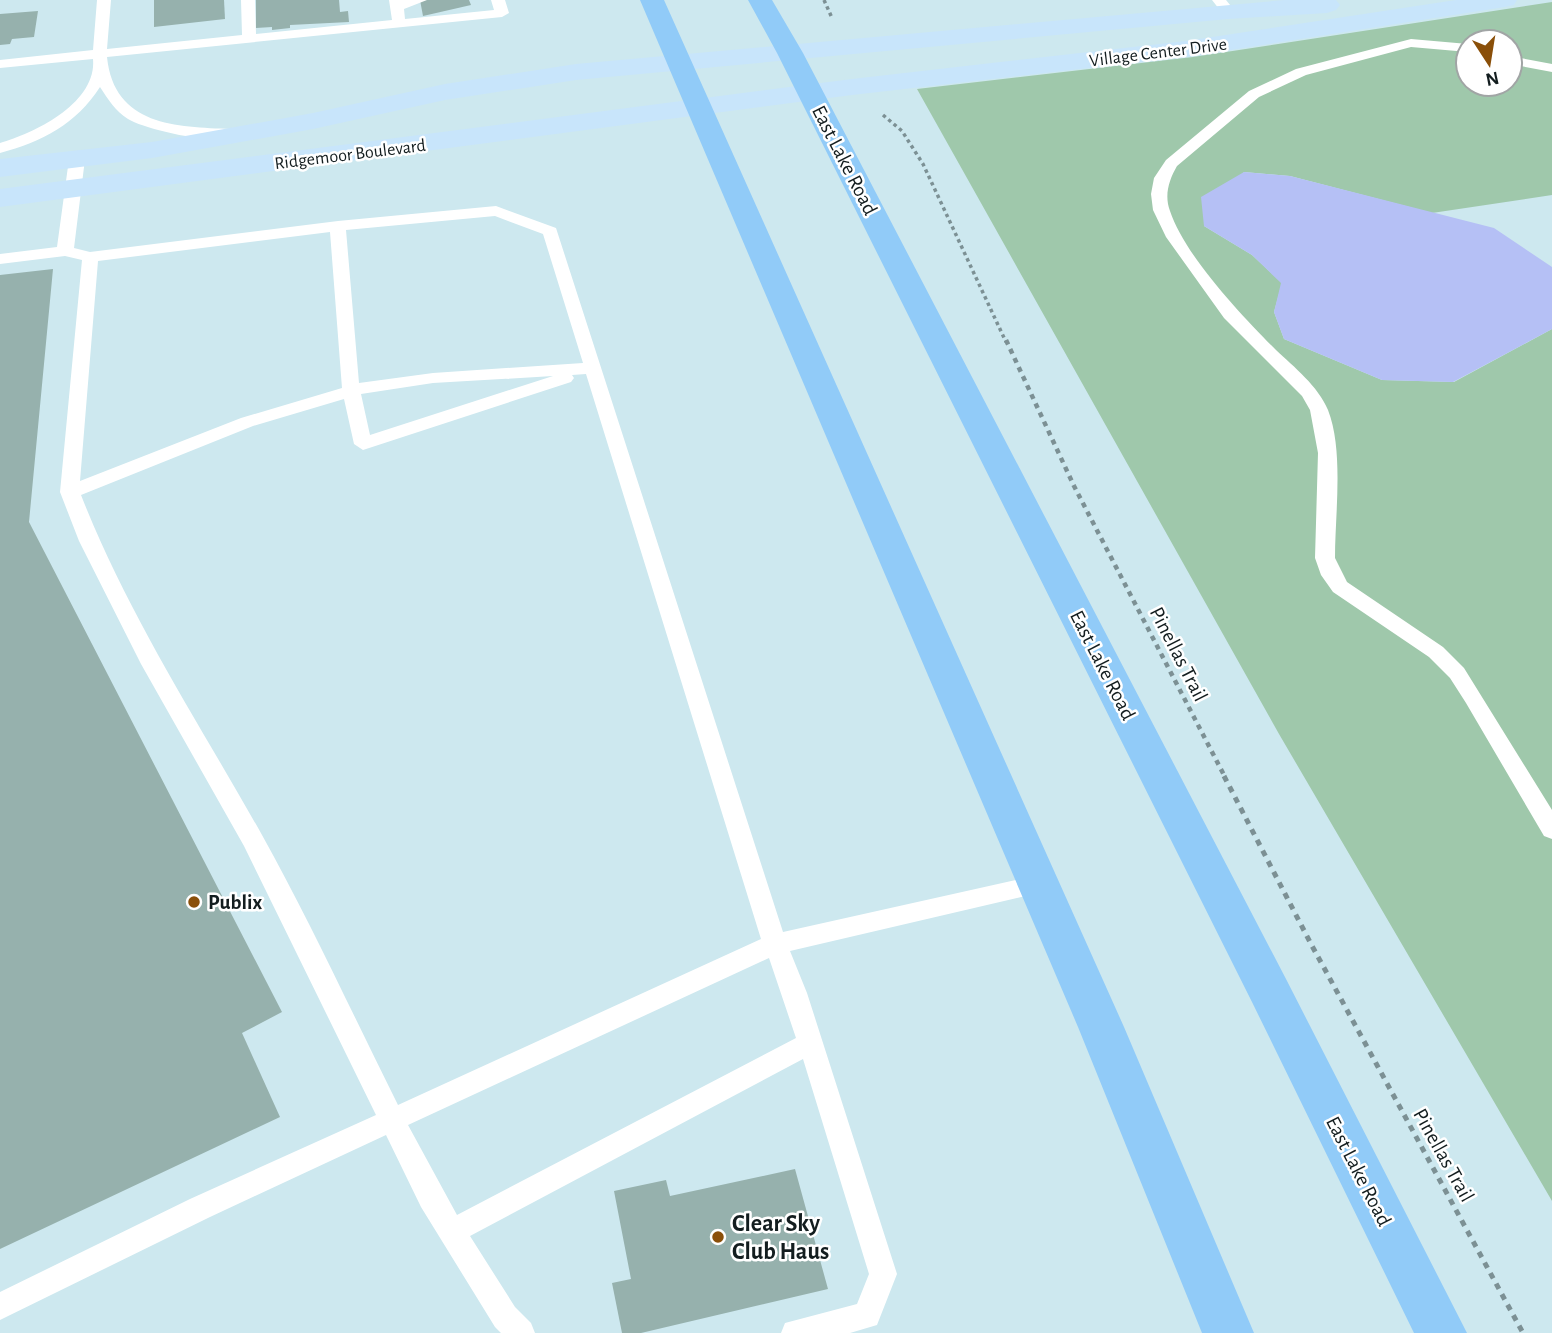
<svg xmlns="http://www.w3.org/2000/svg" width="1552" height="1333" font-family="'Alegreya Sans',sans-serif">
<rect width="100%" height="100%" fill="#cde8ef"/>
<path fill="#9fc8ab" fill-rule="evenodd" d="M1552 2V195L1432 213 1290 176 1244 172 1204 226 1252 255 1282 283 1274 312 1284 339 1382 380 1454 382 1552 329V1201L1279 734 917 89 1193 57ZM1468 42H1510V84H1468Z"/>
<path fill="#b5c0f5" d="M1244 172 1290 176 1494 228 1552 267V329L1453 382 1382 380 1284 339 1274 312 1281 283 1252 255 1204 226 1201 197Z"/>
<g fill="#96b1ad">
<path d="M154 0H224L225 19 154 27Z"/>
<path d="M256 0H339L340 12 348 11 349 22 290 25V28L272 30V27L256 28Z"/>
<path d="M420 0H469L471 5 423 16Z"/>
<path d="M38 11 34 37 12 39 10 44 0 45V14Z"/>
<path d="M53 269 29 522 282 1012 242 1033 280 1117 0 1249V275Z"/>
<path d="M795 1169 828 1289 641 1333H622L612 1283 631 1279 614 1191 666 1180 670 1196Z"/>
</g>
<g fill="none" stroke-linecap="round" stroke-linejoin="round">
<g stroke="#7c9094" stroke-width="3.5" stroke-dasharray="3.5 3.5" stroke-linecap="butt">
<path d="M824 0 832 18"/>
<path d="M883 115 902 131 923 164 1006 342"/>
</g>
<path stroke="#7c9094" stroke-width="4.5" stroke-dasharray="5 5" stroke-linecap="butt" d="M1006 340 1074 486 1225 777"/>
<path stroke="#7c9094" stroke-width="5" stroke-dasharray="6 6" stroke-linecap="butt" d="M1224 776 1311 944 1523 1333"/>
<g fill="#fff" fill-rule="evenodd">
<path d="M97 0H111L107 49 242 35 241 0H255L256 34 392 20 389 0H427L404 9 405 19 494 10 491 0H505L509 13 502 17 107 57C114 126 176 127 231 129L239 134C224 148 146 130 128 119 115 111 108 99 100 87 76 124 42 142 0 153V143C35 133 97 103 93 59L0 68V60L93 50Z"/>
<path d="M1212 0H1226L1235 11 1228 15 1223 14Z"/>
<path d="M1411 39 1468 44V52L1411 47 1306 75 1259 97 1177 166C1169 180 1164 195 1170 211 1185 256 1242 316 1276 350 1294 367 1318 386 1328 410 1344 451 1335 514 1335 558L1347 582 1443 647 1464 668 1552 810V839L1544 836 1466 703 1450 678 1429 657 1333 592 1321 575 1315 558 1318 453 1310 410 1302 396 1224 318 1166 237 1153 210 1151 194 1154 178 1166 160 1249 91 1296 69Z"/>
<path d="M1510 56 1552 64V72L1510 64Z"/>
<path d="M77 154 85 159 74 248 90 252 338 221 496 206 556 228 783 932 1038 875 1046 877 1050 884 1046 891 1038 893 790 951 807 993 897 1274 877 1325 850 1333H781L785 1323 857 1304 869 1274 803 1059 470 1236 515 1307 531 1323 535 1333H501L495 1327 421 1207 386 1135 210 1217 0 1320V1292L190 1199 376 1115 244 846 141 664 79 541 60 492 82 260 65 256 0 264V254L57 247 69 159ZM495 216 543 234 583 363 433 373 359 383 346 230ZM330 232 342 388 241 418 80 481 98 261ZM586 374 761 939 398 1105C353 1015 311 923 262 835 199 723 128 615 81 495L253 426 344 399 354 444 363 450 571 382 574 378 572 375ZM553 376 370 435 361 394 433 383ZM769 958 796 1038 457 1215 408 1125Z"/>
</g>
<g fill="#c8e5fb" fill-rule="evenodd">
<path d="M1285 0H1336L1340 5 1336 10 1327 13 1228 19 576 80 445 100 313 129 152 158 0 177V159L152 142 313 113 445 84 576 64Z"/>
<path d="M1456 0H1517L1514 5 1505 7 1186 57 852 95 0 207V189L852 79 1186 41Z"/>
</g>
<g fill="#91cbf8" fill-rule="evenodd">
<path d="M640 0H664L1124 1027 1254 1333H1202L1078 1027Z"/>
<path d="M748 0H772L803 53 1286 979 1467 1333H1414L1252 1002 777 53Z"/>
</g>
</g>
<g fill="#8a4f09" stroke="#fff" stroke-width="2.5">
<circle cx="194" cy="902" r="7"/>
<circle cx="718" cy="1237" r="7"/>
</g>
<g text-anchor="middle" stroke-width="5" stroke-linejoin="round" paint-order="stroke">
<g font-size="18" fill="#131d1f" stroke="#fff">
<text transform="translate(1158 52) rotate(-7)" y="6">Village Center Drive</text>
<text transform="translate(350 154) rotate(-7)" y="6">Ridgemoor Boulevard</text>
</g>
<g font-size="21" fill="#131d1f" stroke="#fff">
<text transform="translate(845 160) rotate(63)" y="7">East Lake Road</text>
<text transform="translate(1179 654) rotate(63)" y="7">Pinellas Trail</text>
<text transform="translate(1103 665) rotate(63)" y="7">East Lake Road</text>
<text transform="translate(1444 1155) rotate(61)" y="7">Pinellas Trail</text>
<text transform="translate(1359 1171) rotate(63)" y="7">East Lake Road</text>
</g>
<g font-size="21" font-weight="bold" fill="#131d1f" stroke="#fff" text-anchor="start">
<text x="208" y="909">Publix</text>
</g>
<g font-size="24" font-weight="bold" fill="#131d1f" stroke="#fff" text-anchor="start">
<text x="732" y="1231">Clear Sky<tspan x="732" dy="28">Club Haus</tspan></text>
</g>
</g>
<g transform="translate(1489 63) rotate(168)"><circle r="33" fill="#ffffff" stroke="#a1a5a5" stroke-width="2"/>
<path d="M0-5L12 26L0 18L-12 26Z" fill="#8a4f09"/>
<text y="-10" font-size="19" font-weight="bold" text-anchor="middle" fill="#131d1f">N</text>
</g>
</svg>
